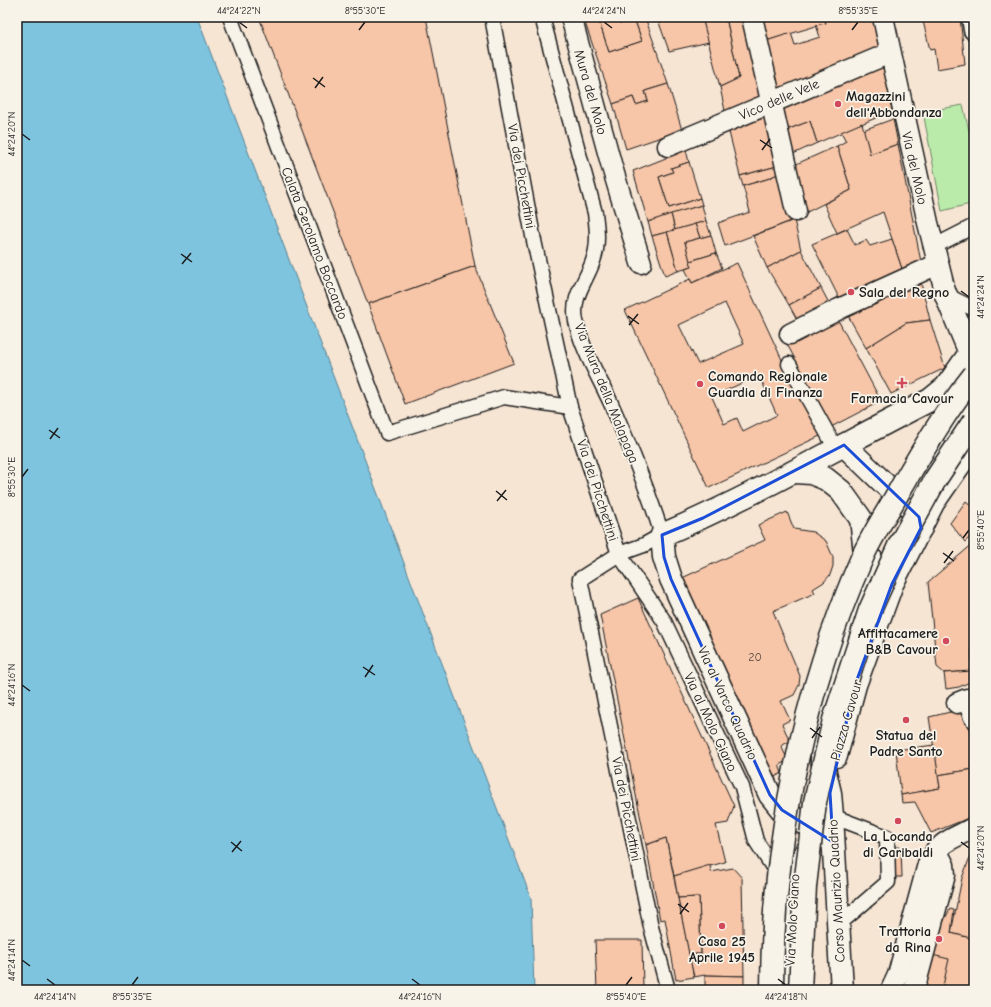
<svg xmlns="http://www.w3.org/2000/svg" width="991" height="1007" font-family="'Comic Neue',sans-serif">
<rect width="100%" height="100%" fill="#f7e5d4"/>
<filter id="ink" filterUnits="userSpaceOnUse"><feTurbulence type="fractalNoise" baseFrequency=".025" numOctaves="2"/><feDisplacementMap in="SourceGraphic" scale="8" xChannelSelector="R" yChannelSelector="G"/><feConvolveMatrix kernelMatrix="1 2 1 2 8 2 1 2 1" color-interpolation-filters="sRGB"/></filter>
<g filter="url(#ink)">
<path fill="#baebaa" stroke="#6b8463" d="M963 105 974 152V203L942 211 923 112Z"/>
<path fill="#7ec4df" stroke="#578191" d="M17 17H197L531 898 534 990H17Z"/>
<g fill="#f7c5a7" stroke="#1c1c1c" fill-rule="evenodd">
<path d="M259 17H426L475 266 368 304Z"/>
<path d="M583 17H606L607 21 600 24 609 52 642 41 634 18 645 17 668 84 645 91 648 101 636 105 633 97 613 104Z"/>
<path d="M606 17H617L620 23 634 18 642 41 609 52 600 24 607 21Z"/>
<path d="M617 17H637L620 23Z"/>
<path d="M657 17H702L709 42 669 51Z"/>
<path d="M702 17H726L739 78 720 87Z"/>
<path d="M726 17H747L766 95 725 111 720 87 739 78Z"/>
<path d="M757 17H786L787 18 824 17 826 23 763 42Z"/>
<path d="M824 17H878L884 48 774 92 763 42 791 33 795 45 820 37 816 25 826 23Z"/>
<path d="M922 17H960L965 64 937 69 934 49 930 50Z"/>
<path d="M884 62 892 111 817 143 810 121 784 131 779 107Z"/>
<path d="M668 84 682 130 626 149 613 104 633 97 636 105 648 101 645 91Z"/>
<path d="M768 110 781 165 740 176 728 128Z"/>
<path d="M893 119 898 144 870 154 863 130Z"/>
<path d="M810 121 817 143 791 155 784 131Z"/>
<path d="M862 123 870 154 898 144 922 267 904 275 883 212 837 233 824 204 851 190 837 146 846 141 841 132Z"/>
<path d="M837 146 851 190 805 213 794 165Z"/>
<path d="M686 150 689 162 671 168 673 172 659 177 669 208 700 198 702 205 648 222 633 171Z"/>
<path d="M689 162 700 198 669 208 659 177 673 172 671 168Z"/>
<path d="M781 165 782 172 767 179 743 186 740 176Z"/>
<path d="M782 172 794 220 725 246 718 223 750 212 743 186 767 179Z"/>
<path d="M702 205 706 221 675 230 671 214Z"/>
<path d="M671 214 675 230 652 236 648 222Z"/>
<path d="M794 220 801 250 767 268 753 236Z"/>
<path d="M706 221 711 235 700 238 695 224Z"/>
<path d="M695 224 700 238 685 242 692 267 678 271 667 232Z"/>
<path d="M847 229 855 245 866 240 870 246 892 239 904 275 841 302 812 244Z"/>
<path d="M667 232 678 271 665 276 652 236Z"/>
<path d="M711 235 716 253 690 261 685 242Z"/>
<path d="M801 250 821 288 789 305 767 268Z"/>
<path d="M716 253 722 268 692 283 685 269 692 267 690 261Z"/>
<path d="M737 263 803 405 805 404 820 436 709 488 625 310 690 279 692 283ZM725 303 744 344 698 364 679 325ZM759 375 777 415 743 432 737 418 724 424 712 397Z"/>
<path d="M475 266 514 363 405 404 368 304Z"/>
<path d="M921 283 930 320 906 323 866 348 846 312 899 287Z"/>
<path d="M821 288 831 307 799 323 789 305Z"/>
<path d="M837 318 881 401 831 427 787 344Z"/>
<path d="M930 320 945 368 891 394 866 348 906 323Z"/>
<path d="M966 501 974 508V533L965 542 950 523Z"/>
<path d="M787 512 794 529 813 532 826 541 833 557V566L830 575 824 582 813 589 815 593 773 611 800 676 799 685 794 695 781 701 790 720 782 724 790 741 781 746 788 760 779 765 782 773 773 778 682 578 765 540 758 525Z"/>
<path d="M974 543V601L971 603 972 671 944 673 937 667 928 582Z"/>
<path d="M638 598 734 806 728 823 716 825 725 862 674 876 666 838 646 845 600 615Z"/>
<path d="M973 648H974V680L959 687 946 689 944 673 972 671Z"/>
<path d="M963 709 974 742V769L938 775 929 717Z"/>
<path d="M934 745 940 788 901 795 896 750Z"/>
<path d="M974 769V816L931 833 915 802 902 803 901 795 940 788 938 775Z"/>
<path d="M666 838 694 977 676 980 665 919 660 920 646 845Z"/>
<path d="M901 847 902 877H881L880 848Z"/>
<path d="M974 856V939L951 933 962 878 970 857Z"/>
<path d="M710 865 711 872 733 868 742 878 744 976 705 975 694 977 689 954H701L699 897 678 898 674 876Z"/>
<path d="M699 897 701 954H689L678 898Z"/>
<path d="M950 909 954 910 951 933 974 939V990H924L938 932Z"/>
<path d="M595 940H642L643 990H597Z"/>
<path d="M932 955 949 959 942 990H924Z"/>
<path d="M705 975 744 976V990H705Z"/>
</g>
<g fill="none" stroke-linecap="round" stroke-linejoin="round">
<defs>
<g id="service">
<path d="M230 17 387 433 504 397 570 407"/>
<path d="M492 17 533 236 570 407 619 554 664 621 742 787 756 841 791 895"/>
<path d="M542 17 595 213C597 229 599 245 593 261 586 282 571 297 576 321 582 351 601 380 613 408 631 449 649 492 662 535L644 545 619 554 580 579 651 927 668 990"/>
<path d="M933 247 974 226"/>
<path d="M946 295 974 309"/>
<path d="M789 364 836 449"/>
<path d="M832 816 887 837 888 882 838 925"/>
<path d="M788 990C789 947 784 882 805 845"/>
</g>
<g id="pedestrian">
<path d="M571 17 612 167 641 263"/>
<path d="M752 17 796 211"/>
<path d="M883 17 928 223 946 295"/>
<path d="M972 17 974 30"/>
<path d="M668 146 890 53"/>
<path d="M790 334 839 309 938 264"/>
<path d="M957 703 967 699 974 717"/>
<path d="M891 990 898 975 928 864C942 838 951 841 974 827"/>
<path d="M914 990 945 875 944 865 936 850"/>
</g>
<g id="minor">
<path d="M844 445 919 517 921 528"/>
<path d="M795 472 811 473 826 479 841 491 861 519 866 561"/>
<path d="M827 838 782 810 770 795 671 579 664 557 662 535C754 496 841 445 930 400L946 387 970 353 946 295"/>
</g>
<path id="tertiary" d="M965 396 970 353 974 348"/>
<g id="secondary">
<path d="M912 486 940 445 974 405"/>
<path d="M836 756 855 685 892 584 933 503 974 444"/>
<path d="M842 990 832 816 830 793 822 760 823 720 827 699 867 569 872 560"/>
</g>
</defs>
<use href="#service" stroke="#1c1c1c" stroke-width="17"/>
<use href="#pedestrian" stroke="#1c1c1c" stroke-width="23"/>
<use href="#minor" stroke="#1c1c1c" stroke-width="25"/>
<use href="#tertiary" stroke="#1c1c1c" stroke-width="25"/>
<use href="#secondary" stroke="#1c1c1c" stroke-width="25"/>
<use href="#service" stroke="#f7f3e8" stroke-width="14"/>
<use href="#pedestrian" stroke="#f7f3e8" stroke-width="20"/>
<use href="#minor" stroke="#f7f3e8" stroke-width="22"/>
<use href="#tertiary" stroke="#f7f3e8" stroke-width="22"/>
<use href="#secondary" stroke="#f7f3e8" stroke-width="22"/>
<defs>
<g id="trunk-bridge">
<path d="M772 990C772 844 803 692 862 558 873 533 889 510 902 486 924 448 947 409 974 375"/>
<path d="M800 990 805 886 815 802 834 720 870 610 899 546 935 480 974 421"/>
</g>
</defs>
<use href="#trunk-bridge" stroke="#1c1c1c" stroke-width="25" stroke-linecap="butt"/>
<use href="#trunk-bridge" stroke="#f7f3e8" stroke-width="22"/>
</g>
</g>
<path fill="none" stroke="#1d4ed8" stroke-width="3" stroke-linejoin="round" d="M844 445 919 517 921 528 892 584 855 685 830 793 833 842 782 810 770 795 671 579 664 557 662 535 703 518Z"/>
<path fill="none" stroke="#1c1c1c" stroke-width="1.5" d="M239 22 247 28M604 22 612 28M359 30 365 22M852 30 858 22M313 78 325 87M315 88 323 77M22 134 30 140M760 140 772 148M762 150 770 139M181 254 192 262M182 264 191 253M961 291 969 297M628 316 639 324M629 325 638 314M49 430 60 438M50 439 58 428M22 477 28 469M496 491 507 500M497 501 506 490M963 538 969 530M943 553 954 561M944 563 953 551M363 667 375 675M365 677 373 665M22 685 30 691M810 728 822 737M812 738 820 727M231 842 242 851M961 842 969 848M232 852 241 841M678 904 689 912M680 914 688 903M22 960 30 966M47 979 55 985M412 979 420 985M778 979 786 985M132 985 138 977M626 985 632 977"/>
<g fill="#d1495b" stroke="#f7f3e8" stroke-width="1.5">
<circle cx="838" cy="104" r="4"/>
<circle cx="851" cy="292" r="4"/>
<path d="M900 377h4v4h4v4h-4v4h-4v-4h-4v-4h4z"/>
<circle cx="700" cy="384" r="4"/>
<circle cx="946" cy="641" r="4"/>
<circle cx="906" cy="720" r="4"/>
<circle cx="898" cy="821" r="4"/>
<circle cx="722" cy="926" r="4"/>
<circle cx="939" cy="939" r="4"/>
</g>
<g text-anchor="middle" stroke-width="3.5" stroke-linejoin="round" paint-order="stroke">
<g font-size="12" fill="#53463f">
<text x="755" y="661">20</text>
</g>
<g font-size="14" fill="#1c1c1c" stroke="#f7f3e8">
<text transform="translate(591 92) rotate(74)" y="5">Mura del Molo</text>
<text transform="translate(779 99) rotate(-23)" y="5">Vico delle Vele</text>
<text transform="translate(915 168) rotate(77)" y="5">Via del Molo</text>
<text transform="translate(522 176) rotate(80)" y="5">Via dei Picchettini</text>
<text transform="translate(315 243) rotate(69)" y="5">Calata Gerolamo Boccardo</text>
<text transform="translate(607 393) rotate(68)" y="5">Via Mura della Malapaga</text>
<text transform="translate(598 490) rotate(72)" y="5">Via dei Picchettini</text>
<text transform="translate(728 703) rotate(65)" y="5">Via al Varco Quadrio</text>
<text transform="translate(846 720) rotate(-74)" y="5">Piazza Cavour</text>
<text transform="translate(711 722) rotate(65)" y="5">Via al Molo Giano</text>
<text transform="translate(627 809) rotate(79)" y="5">Via dei Picchettini</text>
<text transform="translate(836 891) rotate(-93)" y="5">Corso Maurizio Quadrio</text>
<text transform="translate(792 920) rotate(-87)" y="5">Via Molo Giano</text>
</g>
<g font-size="14" font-weight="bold" fill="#1c1c1c" stroke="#f7f3e8">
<text x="846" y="101" text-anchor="start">Magazzini<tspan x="846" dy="16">dell'Abbondanza</tspan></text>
<text x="859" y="297" text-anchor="start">Sala del Regno</text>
<text x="708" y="381" text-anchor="start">Comando Regionale<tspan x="708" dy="16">Guardia di Finanza</tspan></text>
<text x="902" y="403">Farmacia Cavour</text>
<text x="938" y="638" text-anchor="end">Affittacamere<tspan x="938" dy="16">B&amp;B Cavour</tspan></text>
<text x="906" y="740">Statua del<tspan x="906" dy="16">Padre Santo</tspan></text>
<text x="898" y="841">La Locanda<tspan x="898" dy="16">di Garibaldi</tspan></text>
<text x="931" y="936" text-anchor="end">Trattoria<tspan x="931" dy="16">da Rina</tspan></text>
<text x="722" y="946">Casa 25<tspan x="722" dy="16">Aprile 1945</tspan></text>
</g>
</g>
<rect width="991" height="1007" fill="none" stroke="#f7f3e8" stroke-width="44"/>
<rect x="22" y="22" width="947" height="963" fill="none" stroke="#1c1c1c" stroke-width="1.5"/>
<g font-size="10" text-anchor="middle" fill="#1c1c1c">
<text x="239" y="14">44°24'22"N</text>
<text x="365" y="14">8°55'30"E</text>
<text x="604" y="14">44°24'24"N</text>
<text x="858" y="14">8°55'35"E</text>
<text transform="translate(11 134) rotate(-90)" y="4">44°24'20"N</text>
<text transform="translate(980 297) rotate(-90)" y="4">44°24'24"N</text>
<text transform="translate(11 477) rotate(-90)" y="4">8°55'30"E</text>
<text transform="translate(980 530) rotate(-90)" y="4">8°55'40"E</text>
<text transform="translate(11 685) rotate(-90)" y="4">44°24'16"N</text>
<text transform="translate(980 848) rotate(-90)" y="4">44°24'20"N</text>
<text transform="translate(11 960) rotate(-90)" y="4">44°24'14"N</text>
<text x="55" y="1000">44°24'14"N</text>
<text x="132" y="1000">8°55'35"E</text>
<text x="420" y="1000">44°24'16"N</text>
<text x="626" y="1000">8°55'40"E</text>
<text x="786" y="1000">44°24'18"N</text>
</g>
</svg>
